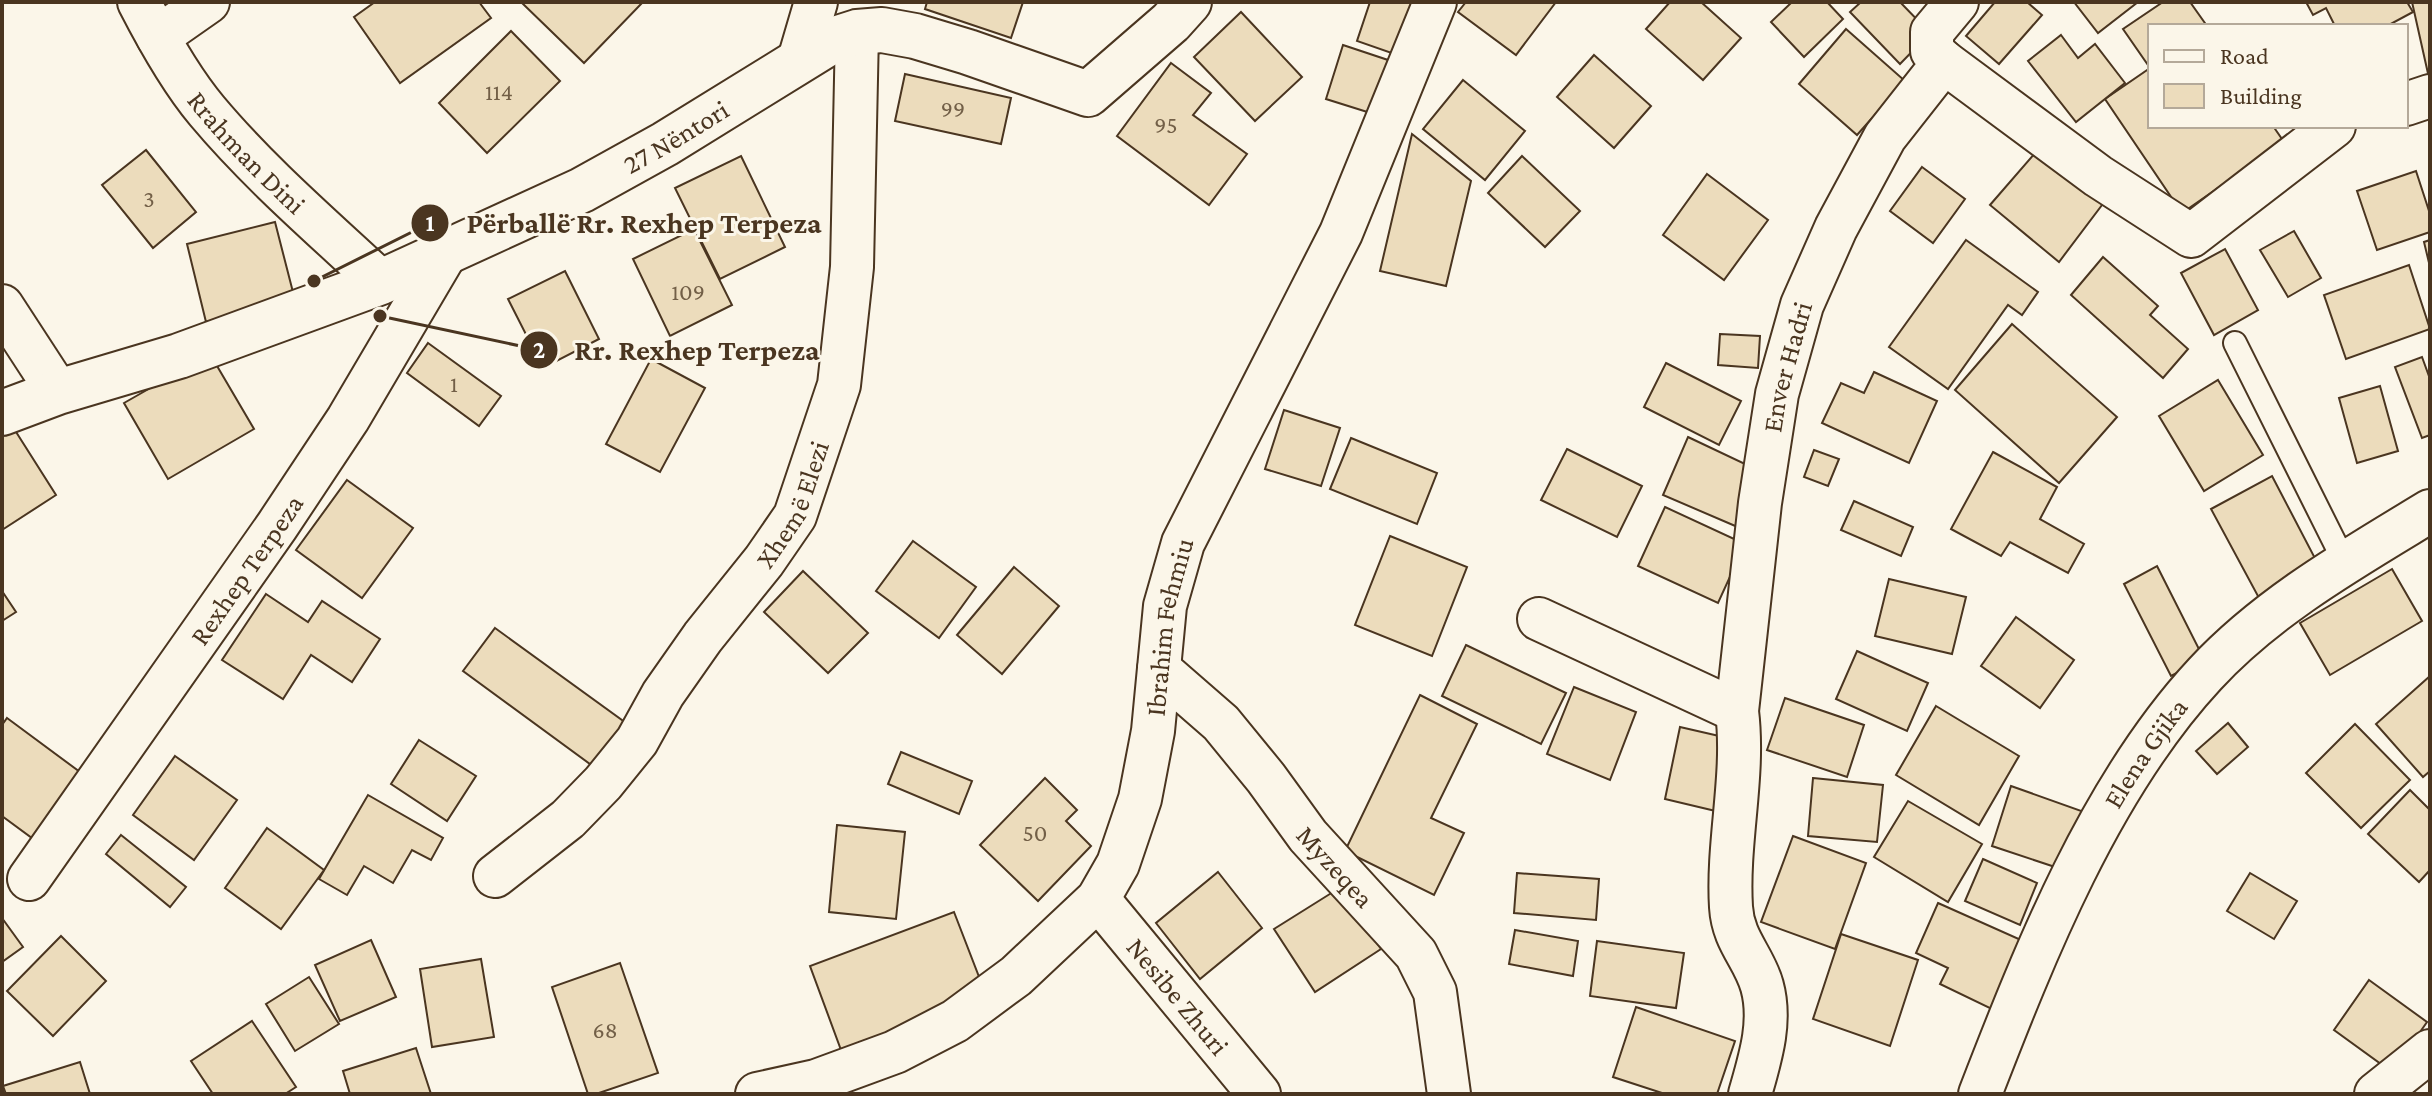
<svg xmlns="http://www.w3.org/2000/svg" width="2432" height="1096" font-family="'Crimson Pro',serif">
<rect width="100%" height="100%" fill="#fbf6e9"/>
<g fill="#ecdcbc" stroke="#4a3520" stroke-width="2">
<path d="M375 2H479L491 18 400 83 354 17Z"/>
<path d="M521 2H643L584 63Z"/>
<path d="M927 2H1023L1011 38 925 9Z"/>
<path d="M1370 2H1421L1403 57 1357 41Z"/>
<path d="M1466 2H1556L1516 55 1458 12Z"/>
<path d="M1670 2H1701L1741 38 1703 80 1646 29Z"/>
<path d="M1792 2H1827L1843 19 1804 57 1771 22Z"/>
<path d="M1861 2H1900L1930 33 1900 64 1850 12Z"/>
<path d="M1995 2H2027L2042 15 1999 64 1966 36Z"/>
<path d="M2074 2H2138L2098 33Z"/>
<path d="M2163 2H2190L2207 26H2150V126H2273L2284 142 2182 213 2105 99 2150 68 2123 29Z"/>
<path d="M2306 2H2407L2413 12 2387 26H2335L2326 8 2313 15Z"/>
<path d="M2412 2H2430V77L2429 78Z"/>
<path d="M1241 12 1302 77 1255 121 1194 57Z"/>
<path d="M1846 29 1905 81 1857 135 1799 84Z"/>
<path d="M511 31 560 81 487 153 439 103Z"/>
<path d="M2061 35 2078 58 2095 44 2125 83 2076 122 2028 61Z"/>
<path d="M1343 45 1397 63 1380 116 1326 99Z"/>
<path d="M1594 55 1651 106 1614 148 1557 97Z"/>
<path d="M1171 63 1211 93 1193 115 1247 154 1209 205 1117 136Z"/>
<path d="M905 74 1011 98 1001 144 895 121Z"/>
<path d="M1463 80 1525 131 1485 180 1423 129Z"/>
<path d="M1412 134 1471 181 1446 286 1380 271Z"/>
<path d="M146 150 196 212 153 248 102 185Z"/>
<path d="M2036 152 2105 201 2059 262 1990 205Z"/>
<path d="M741 156 785 247 720 279 675 188Z"/>
<path d="M1522 156 1580 211 1545 247 1488 193Z"/>
<path d="M1922 167 1965 199 1933 243 1890 211Z"/>
<path d="M2416 171 2430 214V232L2377 250 2357 191Z"/>
<path d="M1707 174 1768 220 1724 280 1663 235Z"/>
<path d="M275 222 295 300 206 322 187 244Z"/>
<path d="M694 229 732 305 670 336 633 259Z"/>
<path d="M2294 231 2321 278 2288 297 2260 250Z"/>
<path d="M1966 240 2038 292 2022 315 2008 305 1948 389 1889 347Z"/>
<path d="M2430 240V267L2424 242Z"/>
<path d="M2225 249 2258 310 2214 335 2181 273Z"/>
<path d="M2103 257 2158 306 2150 315 2188 349 2163 378 2071 295Z"/>
<path d="M2409 265 2430 329 2346 359 2324 295Z"/>
<path d="M565 271 599 339 543 368 508 299Z"/>
<path d="M2012 324 2117 417 2059 483 1955 390Z"/>
<path d="M1720 334 1760 336 1758 368 1718 365Z"/>
<path d="M428 343 501 396 479 426 407 373Z"/>
<path d="M210 354 254 429 168 479 124 403Z"/>
<path d="M2422 357 2430 379V435L2422 438 2395 367Z"/>
<path d="M651 359 705 388 660 472 606 444Z"/>
<path d="M1666 363 1741 401 1719 445 1644 407Z"/>
<path d="M1874 372 1937 401 1909 463 1822 423 1841 383 1864 393Z"/>
<path d="M2218 380 2263 455 2204 491 2159 416Z"/>
<path d="M2380 386 2398 451 2357 463 2339 398Z"/>
<path d="M1284 410 1340 428 1321 486 1265 469Z"/>
<path d="M11 424 56 495 2 530V429Z"/>
<path d="M1688 437 1762 472 1747 531 1663 495Z"/>
<path d="M1351 438 1437 473 1417 524 1330 489Z"/>
<path d="M1567 449 1642 486 1617 537 1541 500Z"/>
<path d="M1814 450 1839 459 1828 486 1804 477Z"/>
<path d="M1993 452 2057 487 2040 519 2084 544 2068 573 2010 542 2001 556 1951 529Z"/>
<path d="M2272 476 2319 566 2259 598 2211 509Z"/>
<path d="M347 480 413 528 362 598 296 550Z"/>
<path d="M1854 501 1913 527 1901 556 1841 530Z"/>
<path d="M1665 507 1745 544 1718 603 1638 566Z"/>
<path d="M1390 536 1467 567 1432 656 1355 625Z"/>
<path d="M913 541 976 587 939 638 876 591Z"/>
<path d="M2157 566 2204 659 2171 676 2124 584Z"/>
<path d="M1014 567 1059 606 1002 674 957 635Z"/>
<path d="M2392 569 2422 621 2330 675 2300 623Z"/>
<path d="M803 571 868 633 828 673 764 612Z"/>
<path d="M1889 579 1966 597 1952 654 1875 636Z"/>
<path d="M2 591 16 612 2 621Z"/>
<path d="M266 594 308 622 322 601 380 639 352 682 311 655 283 699 222 660Z"/>
<path d="M2016 617 2074 660 2040 708 1981 666Z"/>
<path d="M495 628 626 723 594 767 463 671Z"/>
<path d="M1466 645 1566 693 1541 744 1442 696Z"/>
<path d="M1857 651 1928 683 1907 731 1836 699Z"/>
<path d="M2430 676V771L2423 777 2376 724Z"/>
<path d="M1574 687 1636 712 1610 780 1547 754Z"/>
<path d="M1420 695 1477 724 1431 818 1464 833 1434 895 1345 851Z"/>
<path d="M1785 698 1864 725 1847 777 1767 750Z"/>
<path d="M1936 706 2019 756 1979 825 1896 775Z"/>
<path d="M7 718 84 775 36 841 2 816V725Z"/>
<path d="M2228 723 2248 747 2217 774 2196 751Z"/>
<path d="M2355 724 2410 780 2361 828 2306 773Z"/>
<path d="M1680 727 1741 741 1724 813 1665 799Z"/>
<path d="M419 740 476 776 447 821 391 784Z"/>
<path d="M901 752 972 781 959 814 888 784Z"/>
<path d="M175 756 237 800 194 860 133 815Z"/>
<path d="M1045 778 1077 810 1066 821 1091 846 1038 901 980 845Z"/>
<path d="M1813 778 1883 785 1877 842 1808 836Z"/>
<path d="M2011 786 2087 813 2064 870 1992 846Z"/>
<path d="M2410 790 2430 810V870L2419 882 2368 834Z"/>
<path d="M368 795 443 838 431 860 412 850 393 883 364 866 347 895 319 879Z"/>
<path d="M1908 801 1982 844 1948 902 1874 857Z"/>
<path d="M837 825 905 832 896 919 829 912Z"/>
<path d="M267 828 324 870 281 929 225 888Z"/>
<path d="M121 835 186 887 170 907 106 854Z"/>
<path d="M1793 836 1866 863 1835 949 1761 922Z"/>
<path d="M1983 859 2037 883 2020 925 1965 901Z"/>
<path d="M1218 872 1262 928 1200 979 1156 923Z"/>
<path d="M1517 873 1599 879 1596 920 1514 913Z"/>
<path d="M2250 873 2297 901 2274 939 2227 911Z"/>
<path d="M1341 887 1381 949 1315 992 1274 929Z"/>
<path d="M1938 903 2030 944 2000 1013 1940 984 1948 968 1916 953Z"/>
<path d="M954 912 986 995 841 1050 810 966Z"/>
<path d="M2 918 23 947 2 962Z"/>
<path d="M1515 930 1578 941 1573 976 1509 964Z"/>
<path d="M1841 934 1918 960 1890 1046 1813 1019Z"/>
<path d="M61 936 106 981 53 1036 7 991Z"/>
<path d="M371 940 396 997 340 1021 315 965Z"/>
<path d="M1597 941 1684 953 1676 1008 1590 996Z"/>
<path d="M481 959 494 1037 432 1047 420 969Z"/>
<path d="M620 963 658 1073 596 1094H588L552 987Z"/>
<path d="M309 977 339 1024 295 1051 266 1004Z"/>
<path d="M2369 980 2427 1022 2392 1072 2334 1030Z"/>
<path d="M1636 1007 1735 1041 1717 1094H1665L1613 1077Z"/>
<path d="M252 1021 296 1087 285 1094H213L191 1061Z"/>
<path d="M416 1048 431 1094H350L343 1071Z"/>
<path d="M80 1062 90 1094H6L3 1086Z"/>
</g>
<g fill="none" stroke-linecap="round" stroke-linejoin="round">
<defs>
<path id="service" d="M2235 343 2345 563"/>
<g id="minor">
<path id="s1" d="M139 2C158 39 180 79 207 111 259 173 322 227 381 282"/>
<path d="M158 37 208 2"/>
<path d="M799 60 816 2"/>
<path d="M1944 62 2098 176 2191 236 2334 126"/>
<path d="M2406 104 2430 96"/>
<path d="M2 306 58 392"/>
<path d="M1539 619 1737 711"/>
<path id="s2" d="M1159 669 1221 723 1266 778 1308 836 1416 954 1435 992 1449 1094"/>
<path id="s3" d="M495 876 568 819 603 783 637 741 663 694 703 637 764 561 795 516 839 385 852 267 857 32"/>
<path id="s4" d="M29 879 277 526 348 419 447 251"/>
<path id="s5" d="M1098 899 1259 1094"/>
<path id="s6" d="M757 1094 816 1081 895 1052 955 1021 1016 976 1098 899 1118 864 1140 799 1153 731 1165 606 1183 543 1341 233 1435 2"/>
<path id="s7" d="M1750 1094C1760 1059 1772 1022 1762 986 1754 957 1733 941 1731 907 1727 841 1745 776 1737 711L1760 503 1777 394 1802 305 1836 228 1885 137 1944 62 1932 51V32L1957 2"/>
<path id="s8" d="M1980 1094C2035 952 2100 787 2205 674 2268 606 2351 559 2430 511"/>
<path d="M2376 1094 2430 1051"/>
</g>
<g id="tertiary">
<path id="s9" d="M2 413 58 392 179 356 381 282 582 190 665 144 835 39 857 32 882 30 915 36 968 52 1088 94 1171 22 1189 2"/>
</g>
</defs>
<use href="#service" stroke="#4a3520" stroke-width="26"/>
<use href="#minor" stroke="#4a3520" stroke-width="46"/>
<use href="#tertiary" stroke="#4a3520" stroke-width="48"/>
<use href="#service" stroke="#fbf6e9" stroke-width="22"/>
<use href="#minor" stroke="#fbf6e9" stroke-width="42"/>
<use href="#tertiary" stroke="#fbf6e9" stroke-width="44"/>
</g>
<g text-anchor="middle" stroke-width="6" stroke-linejoin="round" paint-order="stroke">
<g font-size="24" fill="#725f47">
<text x="499" y="100">114</text>
<text x="953" y="117">99</text>
<text x="1166" y="133">95</text>
<text x="149" y="207">3</text>
<text x="688" y="300">109</text>
<text x="454" y="392">1</text>
<text x="1035" y="841">50</text>
<text x="605" y="1038">68</text>
</g>
<g font-size="28" fill="#4a3520" stroke="#fbf6e9">
<text dy="10" stroke="none"><textPath href="#s9" startOffset="730">27 Nëntori</textPath></text>
<text dy="10" stroke="none"><textPath href="#s1" startOffset="186">Rrahman Dini</textPath></text>
<text dy="10" stroke="none"><textPath href="#s7" startOffset="740">Enver Hadri</textPath></text>
<text dy="10" stroke="none"><textPath href="#s3" startOffset="482">Xhemë Elezi</textPath></text>
<text dy="10" stroke="none"><textPath href="#s4" startOffset="378">Rexhep Terpeza</textPath></text>
<text dy="10" stroke="none"><textPath href="#s6" startOffset="684">Ibrahim Fehmiu</textPath></text>
<text dy="10" stroke="none"><textPath href="#s8" startOffset="380">Elena Gjika</textPath></text>
<text dy="10" stroke="none"><textPath href="#s2" startOffset="266">Myzeqea</textPath></text>
<text dy="10" stroke="none"><textPath href="#s5" startOffset="126">Nesibe Zhuri</textPath></text>
</g>
</g>
<path fill="none" stroke="#4a3520" stroke-width="3" d="M314 281L430 223M380 316L539 350"/>
<g fill="#4a3520" stroke="#fbf6e9" stroke-width="3">
<circle cx="314" cy="281" r="8"/>
<circle cx="380" cy="316" r="8"/>
<circle cx="430" cy="223" r="20"/>
<circle cx="539" cy="350" r="20"/>
</g>
<g font-size="24" text-anchor="middle" font-weight="bold" fill="#fff">
<text x="430" y="231">1</text>
<text x="539" y="358">2</text>
</g>
<g font-size="30" text-anchor="middle" font-weight="bold" fill="#4a3520" stroke="#fbf6e9" stroke-width="6" stroke-linejoin="round" paint-order="stroke">
<text x="644" y="233">Përballë Rr. Rexhep Terpeza</text>
<text x="697" y="360">Rr. Rexhep Terpeza</text>
</g>
<rect width="2432" height="1096" fill="none" stroke="#4a3520" stroke-width="8"/>
<rect x="2148" y="24" width="260" height="104" fill="#fbf6e9" stroke="#b4a999" stroke-width="2"/>
<rect x="2164" y="50" width="40" height="12" fill="#fbf6e9" stroke="#b4a999" stroke-width="2"/>
<text x="2220" y="64" font-size="24" fill="#4a3520">Road</text>
<rect x="2164" y="84" width="40" height="24" fill="#ecdcbc" stroke="#b4a999" stroke-width="2"/>
<text x="2220" y="104" font-size="24" fill="#4a3520">Building</text>
</svg>
